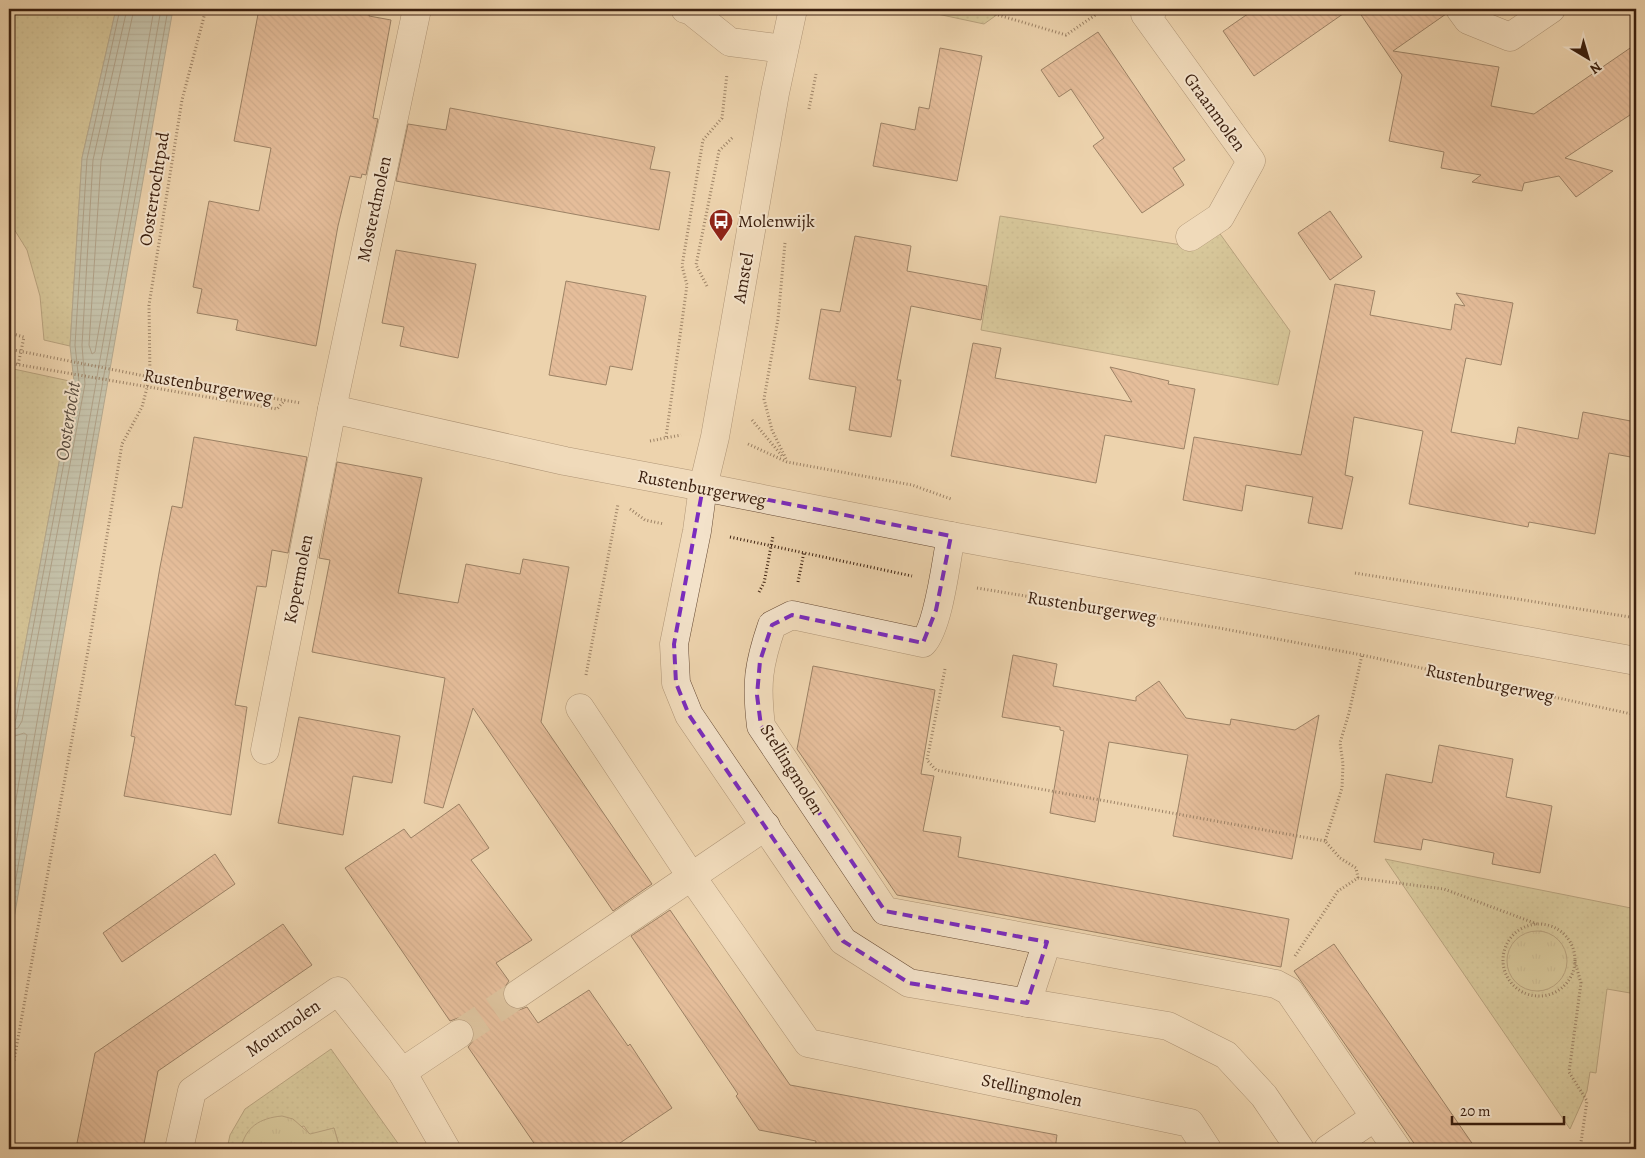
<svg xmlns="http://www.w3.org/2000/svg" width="1645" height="1158" font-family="Alegreya,serif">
<defs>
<pattern id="grass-dots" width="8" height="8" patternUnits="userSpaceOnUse" patternTransform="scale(1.25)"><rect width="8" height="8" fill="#bfba85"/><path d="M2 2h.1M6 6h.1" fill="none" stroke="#a59f72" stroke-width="1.8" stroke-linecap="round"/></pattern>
<pattern id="park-tufts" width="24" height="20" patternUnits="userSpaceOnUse" patternTransform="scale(1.25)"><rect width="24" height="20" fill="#bfba85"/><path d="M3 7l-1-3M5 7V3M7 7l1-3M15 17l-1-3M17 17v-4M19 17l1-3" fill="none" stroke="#a59f72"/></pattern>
<pattern id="water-rules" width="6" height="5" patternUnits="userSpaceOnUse" patternTransform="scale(1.25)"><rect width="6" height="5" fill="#9bb6b2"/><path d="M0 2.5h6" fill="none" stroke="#80938f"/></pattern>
<pattern id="building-back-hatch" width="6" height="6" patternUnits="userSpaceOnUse" patternTransform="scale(1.25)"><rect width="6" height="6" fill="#dca383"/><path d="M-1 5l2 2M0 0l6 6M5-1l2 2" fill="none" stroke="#b4846a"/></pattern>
</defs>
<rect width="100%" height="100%" fill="#edd3ad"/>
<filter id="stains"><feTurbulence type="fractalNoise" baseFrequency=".004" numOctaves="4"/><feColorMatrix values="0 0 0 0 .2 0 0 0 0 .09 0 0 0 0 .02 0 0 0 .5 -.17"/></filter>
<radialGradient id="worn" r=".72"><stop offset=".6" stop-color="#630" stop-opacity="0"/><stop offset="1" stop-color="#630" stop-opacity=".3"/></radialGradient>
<g fill="url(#grass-dots)" stroke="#7d6c4a" fill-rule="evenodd">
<path d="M9 9H116L82 158 70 346 44 340 40 296 27 250 9 221Z"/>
<path d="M914 9H1005L984 24Z"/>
<path d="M1000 216 1188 246 1218 231 1290 331 1278 385 981 330Z"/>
<path d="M9 368 74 382 9 732Z"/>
<path d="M1385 859 1636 909V994L1607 989 1596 1073 1590 1072 1587 1091 1570 1129ZM1541 931C1568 939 1564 952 1563 976L1548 989 1538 991 1509 969C1506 950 1521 933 1541 931Z"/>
<path d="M331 1049 402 1149H340L334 1128 310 1135 304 1126 243 1141 241 1149H227L230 1135 245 1109Z"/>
</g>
<g fill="url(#park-tufts)" stroke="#7d6c4a">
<circle cx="1537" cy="961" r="30"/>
<path d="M282 1116 293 1119 310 1134 334 1128 340 1149H241C245 1127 260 1118 282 1116Z"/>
</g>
<path fill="url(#water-rules)" stroke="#757a70" d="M116 9H173L9 947V732L74 382 70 346 82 158Z"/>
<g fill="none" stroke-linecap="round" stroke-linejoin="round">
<g stroke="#6b6a60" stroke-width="1">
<path d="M134 9 101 161 89 345 92 354 95 352 154 9"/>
<path d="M9 724H13L16 719 79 382 75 345 87 159 120 9"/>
<path d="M9 731 18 728 22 721 85 384 82 345 93 160 127 9"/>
<path d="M9 738 24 733 27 735 9 840"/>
<path d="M9 883 161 9"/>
<path d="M9 918 168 9"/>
</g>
</g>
<g fill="url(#building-back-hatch)" stroke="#3b1f0e">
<path d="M259 9H370L369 16 391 20 373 118 378 119 366 175 362 174 361 178 350 176 338 226 316 346 236 330 238 320 197 313 202 289 193 287 209 201 259 211 271 148 234 141Z"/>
<path d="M1255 9H1350L1254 76 1223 31Z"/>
<path d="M1357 9H1445L1446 14 1393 51 1499 67 1491 106 1534 114 1636 44V111L1565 158 1613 171 1576 197 1559 176 1524 183 1522 191 1472 182 1481 175 1441 168 1444 152 1389 141 1402 75Z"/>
<path d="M1098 32 1185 160 1173 168 1184 185 1142 213 1093 146 1104 138 1071 89 1059 97 1041 70Z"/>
<path d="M940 48 982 56 957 181 873 166 881 123 915 130 919 107 929 109Z"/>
<path d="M450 108 655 147 650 169 670 172 659 230 396 181 408 124 446 130Z"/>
<path d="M1330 211 1362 257 1330 280 1298 233Z"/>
<path d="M855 236 911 246 907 271 987 286 981 320 911 306 897 380H901L891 437 849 430 856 387 809 379 821 309 840 312Z"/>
<path d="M396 250 476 264 458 358 400 346 404 327 382 323Z"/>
<path d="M566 281 646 296 632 370 610 366 606 385 549 375Z"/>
<path d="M1335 284 1375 291 1370 315 1451 330 1455 304 1465 306 1456 293 1513 303 1501 365 1466 358 1451 432 1515 444 1518 427 1578 439 1583 412 1636 422V458L1609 453 1595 534 1529 522 1528 527 1409 504 1423 431 1354 417 1345 475 1353 477 1342 529 1308 523 1313 497 1246 485 1242 511 1183 500 1194 437 1301 455Z"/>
<path d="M973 343 1001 348 995 378 1132 402 1110 367 1169 381 1168 384 1195 389 1184 449 1105 435 1096 483 951 456Z"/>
<path d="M194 437 307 457 288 553 272 550 266 587 257 586 235 705 247 707 231 815 124 796 135 737 131 736 160 567 172 506 182 508Z"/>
<path d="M337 462 422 478 398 593 458 603 466 564 520 574 523 559 569 567 541 722 652 884 613 911 473 708 443 808 424 803 445 678 312 652 330 560 319 558Z"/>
<path d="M1013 655 1057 664 1053 686 1136 701V697L1159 681 1186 718 1230 725 1231 719 1295 730 1319 715 1292 859 1173 836 1188 755 1109 742 1095 822 1050 813 1064 731 1060 730V727L1002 717Z"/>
<path d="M813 666 935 690 921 774 934 776 923 831 961 837 958 857 1289 919 1281 967 897 895 797 749Z"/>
<path d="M299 717 400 736 392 783 353 776 343 835 278 823Z"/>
<path d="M1439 745 1513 759 1506 797 1552 806 1540 873 1492 864 1494 853 1423 839 1421 850 1374 842 1386 774 1432 783Z"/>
<path d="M459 804 489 848 471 860 532 940 496 963 509 981 504 988 502 995 505 1003 512 1008 519 1010 527 1007 538 1023 589 990 628 1046 630 1044 672 1108 611 1149H538L468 1047 473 1041 475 1033 472 1025 466 1020 458 1018 450 1021 345 868 404 829 411 838Z"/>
<path d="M215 854 235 884 122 962 103 933Z"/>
<path d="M670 910 790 1085 1057 1135 1055 1149H815L816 1141 759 1130 736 1096 738 1094 631 936Z"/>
<path d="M283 924 312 965 158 1071 143 1149H92V1146L77 1143 95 1053Z"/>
<path d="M1334 944 1387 1020 1476 1149H1418L1294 971Z"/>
</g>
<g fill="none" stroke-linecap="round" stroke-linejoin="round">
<path stroke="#c9af8d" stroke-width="28" stroke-dasharray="28 14" stroke-linecap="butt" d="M459 1034 518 994"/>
<defs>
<g id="minor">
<path d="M685 9 690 10 730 42 784 49"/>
<path d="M1153 9 1145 14 1251 161 1220 217 1190 237"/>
<path d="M1460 9 1468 20 1510 37 1551 9"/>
<path d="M332 409 565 461 703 487"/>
<path d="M951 536C946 561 939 626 923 643L792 615 772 625C758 666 756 684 761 726L885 911 1276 984 1289 991 1397 1149"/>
<path d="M580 708 691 876 808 1043 1190 1123 1207 1149"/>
<path d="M265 750 332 409 417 9"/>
<path d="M518 994 766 826"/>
<path d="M1027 1003 1047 942"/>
<path d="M402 1072 459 1034"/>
<path d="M179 1149 192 1091 338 991 402 1072 446 1149"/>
<path d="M1328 1149 1375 1117"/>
</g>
<g id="tertiary">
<path d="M793 9 775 93 715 437 703 487 697 531 674 644 676 683 689 715 843 941 909 983 1168 1026 1226 1055 1264 1096 1300 1149"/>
<path d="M703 487 951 536 1636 661"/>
</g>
</defs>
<use href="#minor" stroke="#684c36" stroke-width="29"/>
<use href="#tertiary" stroke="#684c36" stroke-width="29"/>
<g stroke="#3b1f0e" stroke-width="3" stroke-dasharray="1 2.5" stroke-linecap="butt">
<path d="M978 9 1066 35 1104 9"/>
<path d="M809 109 816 74"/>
<path d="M785 243 778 319 764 399 772 430 787 461"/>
<path d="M707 286 696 265 719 151 733 137"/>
<path d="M9 333 24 337 18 365"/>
<path d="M9 349 165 380 301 403"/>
<path d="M9 363 277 409 285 400"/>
<path d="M752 420 783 457"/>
<path d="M666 437 687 285 682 266 703 140 722 118 727 74"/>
<path d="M650 441 681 435"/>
<path d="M748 444 787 462 912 485 951 499"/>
<path d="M630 509 645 520 664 524"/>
<path d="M730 537 912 576"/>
<path d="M1355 573 1636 618"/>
<path d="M798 582 804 552"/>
<path d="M977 588 1219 628 1362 655 1636 715"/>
<path d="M759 592 764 583 773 536"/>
<path d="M945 669 927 760 936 770 1325 841"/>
<path d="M586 675 618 504"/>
<path d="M1358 878 1356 868 1340 858 1325 841 1342 788 1343 764 1340 743 1349 713 1362 655"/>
<circle cx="1539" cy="960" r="36"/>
<path d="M1295 956 1338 891 1358 878 1444 889 1537 924"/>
<path d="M1575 962 1581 983 1569 1072 1587 1101 1580 1149"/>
<path d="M9 1088 89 645 122 444 142 407 150 376 149 305 182 100 206 9"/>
</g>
<use href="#minor" stroke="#f3e2ca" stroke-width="28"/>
<use href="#tertiary" stroke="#f3e2ca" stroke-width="28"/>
</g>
<path d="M0 0H1645V1158H0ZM703 487 951 536 936 610 923 643 792 615 772 625 760 661 757 695 761 726 885 911 1047 942 1027 1003 909 983 843 941 689 715 676 683 674 644Z" fill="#edd3ad" fill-opacity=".55" fill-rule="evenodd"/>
<path fill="none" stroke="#7b2cbf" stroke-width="4" stroke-dasharray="10 6" stroke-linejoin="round" d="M703 487 951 536 936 610 923 643 792 615 772 625 760 661 757 695 761 726 885 911 1047 942 1027 1003 909 983 843 941 689 715 676 683 674 644Z"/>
<defs>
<symbol id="bus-pin" viewBox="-11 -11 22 30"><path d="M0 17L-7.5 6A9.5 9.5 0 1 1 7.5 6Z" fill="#8f2418" stroke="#f3e2ca"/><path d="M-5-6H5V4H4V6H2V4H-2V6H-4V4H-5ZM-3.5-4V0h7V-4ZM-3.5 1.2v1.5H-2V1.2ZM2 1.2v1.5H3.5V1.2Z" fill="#fff"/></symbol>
</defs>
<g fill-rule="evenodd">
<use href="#bus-pin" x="707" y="207" width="28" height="38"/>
</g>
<g text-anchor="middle" stroke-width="4" stroke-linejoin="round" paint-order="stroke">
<g font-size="18" fill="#3b1f0e" stroke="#f3e2ca">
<text transform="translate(1215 112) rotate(54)" y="6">Graanmolen</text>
<text transform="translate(154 189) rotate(-81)" y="6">Oostertochtpad</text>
<text transform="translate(374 209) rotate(-78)" y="6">Mosterdmolen</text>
<text transform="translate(743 278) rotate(-80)" y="6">Amstel</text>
<text transform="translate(208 386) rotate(10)" y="6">Rustenburgerweg</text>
<text transform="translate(702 488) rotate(11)" y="6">Rustenburgerweg</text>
<text transform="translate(298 579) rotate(-79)" y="6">Kopermolen</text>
<text transform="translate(1092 607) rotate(9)" y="6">Rustenburgerweg</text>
<text transform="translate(1490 683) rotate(12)" y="6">Rustenburgerweg</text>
<text transform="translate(792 769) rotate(58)" y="6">Stellingmolen</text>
<text transform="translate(283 1028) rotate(-35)" y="6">Moutmolen</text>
<text transform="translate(1032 1090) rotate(12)" y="6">Stellingmolen</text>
</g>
<g font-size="18" fill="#3b1f0e" stroke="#f3e2ca" text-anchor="start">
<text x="738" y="227">Molenwijk</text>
</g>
<g font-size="19" font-style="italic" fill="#584c3f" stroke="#f3e2ca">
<text transform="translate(67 421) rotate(-81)" y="7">Oostertocht</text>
</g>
</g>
<rect width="1645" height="1158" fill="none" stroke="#edd3ad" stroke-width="30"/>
<rect x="10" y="10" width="1625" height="1138" fill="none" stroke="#3b1f0e" stroke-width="2.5"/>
<rect x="15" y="15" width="1615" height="1128" fill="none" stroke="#3b1f0e"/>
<g transform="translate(1588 58) rotate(142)" stroke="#f3e2ca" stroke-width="4" paint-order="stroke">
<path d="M0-4L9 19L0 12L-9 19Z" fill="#3b1f0e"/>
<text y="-8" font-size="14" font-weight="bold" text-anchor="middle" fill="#3b1f0e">N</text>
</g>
<path d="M1452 1116v8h112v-8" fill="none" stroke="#3b1f0e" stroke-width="2.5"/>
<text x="1460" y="1116" font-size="15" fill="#3b1f0e" stroke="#f3e2ca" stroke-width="4" paint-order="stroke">20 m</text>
<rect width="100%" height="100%" filter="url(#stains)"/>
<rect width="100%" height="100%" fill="url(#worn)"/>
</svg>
